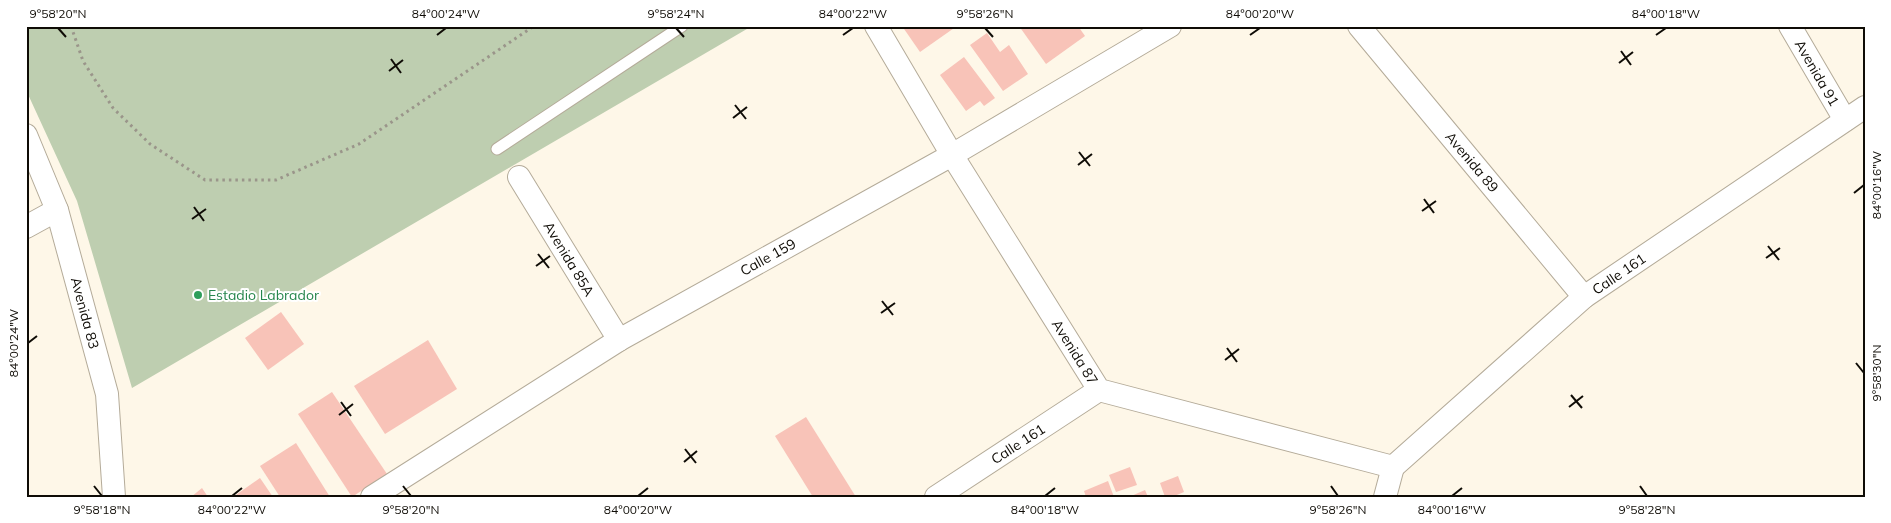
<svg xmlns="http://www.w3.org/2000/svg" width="1891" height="523" font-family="Mulish,sans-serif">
<rect width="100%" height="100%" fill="#fef7e8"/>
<path fill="#beceb0" d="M26 26H752L132 388 77 201 26 90Z"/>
<g fill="#f8c3b8">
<path d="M902 26H957L920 52Z"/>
<path d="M1019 26H1078L1085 36 1046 64Z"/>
<path d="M987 33 1000 52 1009 45 1028 74 1003 91 970 45Z"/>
<path d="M964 57 995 98 984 106 980 101 966 111 940 75Z"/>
<path d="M281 312 304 344 268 370 245 338Z"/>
<path d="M428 340 457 389 385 434 354 386Z"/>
<path d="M332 392 387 474 352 497 298 414Z"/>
<path d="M806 417 856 497H813L775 436Z"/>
<path d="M296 443 330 497H280L260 466Z"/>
<path d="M1130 467 1137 485 1116 492 1109 475Z"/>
<path d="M1178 476 1184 492 1172 497H1165L1160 483Z"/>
<path d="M260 478 273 497H233Z"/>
<path d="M1108 481 1114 497H1086L1084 491Z"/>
<path d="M202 488 208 497H191Z"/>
<path d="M1145 490 1148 497H1129Z"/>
</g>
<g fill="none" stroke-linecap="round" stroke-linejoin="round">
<defs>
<path id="service" d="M497 149 682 26"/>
<g id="minor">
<path d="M876 26 952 155 1099 390 1393 467"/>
<path d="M1359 26 1584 297"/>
<path d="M1790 26 1845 120"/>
<path d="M26 135 57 210 107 394 114 497"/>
<path d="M519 177 619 340"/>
<path d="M26 227 57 210"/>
<path d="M1393 467 1584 297 1865 107"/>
<path d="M372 497 619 340 952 155 1170 26"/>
<path d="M936 497 1099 390"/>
<path d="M1385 497 1393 467"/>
</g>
</defs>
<use href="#service" stroke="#b4ab99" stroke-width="13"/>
<use href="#minor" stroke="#b4ab99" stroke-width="24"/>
<path stroke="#9a958a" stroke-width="3" stroke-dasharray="2.5 4" stroke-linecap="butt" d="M71 26 83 61 113 108 150 144 205 180H276L359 144 534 26"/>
<use href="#service" stroke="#fff" stroke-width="11"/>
<use href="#minor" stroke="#fff" stroke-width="22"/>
</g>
<path fill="none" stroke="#0f0c06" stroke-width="2" d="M58 28 66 37M676 28 684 37M985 28 993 37M437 35 446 28M843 35 853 28M1250 35 1260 28M1656 35 1666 28M1621 51 1631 65M391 59 401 73M1619 63 1633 52M389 71 403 60M735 105 746 119M733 118 747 107M1079 152 1090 166M1078 165 1092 154M1854 193 1864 185M1424 199 1434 213M194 207 204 221M1422 211 1436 201M192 219 206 209M1768 246 1779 260M538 254 549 268M1766 258 1780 248M536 266 550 256M882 301 893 315M881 313 895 303M28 343 37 336M1227 348 1237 362M1225 360 1239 349M1856 363 1864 373M1571 395 1582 408M341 402 351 416M1569 407 1583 396M339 415 353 404M685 449 696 463M684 462 697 451M94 486 102 496M403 486 411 496M1331 486 1338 496M1640 486 1647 496M232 496 242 488M638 496 648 488M1045 496 1055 488M1452 496 1462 488"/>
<circle fill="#2e9e5b" stroke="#fff" stroke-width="2" cx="198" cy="295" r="5"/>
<g text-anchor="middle" stroke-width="4" stroke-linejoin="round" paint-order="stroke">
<g font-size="14" fill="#0f0c06" stroke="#fff">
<text transform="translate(1817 73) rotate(60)" y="5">Avenida 91</text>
<text transform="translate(1472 162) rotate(50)" y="5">Avenida 89</text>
<text transform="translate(768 257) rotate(-29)" y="5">Calle 159</text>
<text transform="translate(569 259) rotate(59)" y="5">Avenida 85A</text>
<text transform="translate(1619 274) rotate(-34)" y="5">Calle 161</text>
<text transform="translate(85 313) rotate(75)" y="5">Avenida 83</text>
<text transform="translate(1075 352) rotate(58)" y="5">Avenida 87</text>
<text transform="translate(1018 444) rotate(-33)" y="5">Calle 161</text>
</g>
<g font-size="14" fill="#27864d" stroke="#fff" text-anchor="start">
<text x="208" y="300">Estadio Labrador</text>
</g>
</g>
<rect width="1891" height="523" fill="none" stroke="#ffffff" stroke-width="55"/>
<rect x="28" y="28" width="1836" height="468" fill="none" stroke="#0f0c06" stroke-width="2"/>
<g font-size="12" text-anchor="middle" fill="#0f0c06">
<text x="58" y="18">9°58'20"N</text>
<text x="446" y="18">84°00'24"W</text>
<text x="676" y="18">9°58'24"N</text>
<text x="853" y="18">84°00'22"W</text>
<text x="985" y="18">9°58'26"N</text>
<text x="1260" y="18">84°00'20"W</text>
<text x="1666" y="18">84°00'18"W</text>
<text transform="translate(1877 185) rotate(-90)" y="4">84°00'16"W</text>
<text transform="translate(14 343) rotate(-90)" y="4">84°00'24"W</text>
<text transform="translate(1877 373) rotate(-90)" y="4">9°58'30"N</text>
<text x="102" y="514">9°58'18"N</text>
<text x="232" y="514">84°00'22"W</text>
<text x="411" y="514">9°58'20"N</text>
<text x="638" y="514">84°00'20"W</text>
<text x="1045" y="514">84°00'18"W</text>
<text x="1338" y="514">9°58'26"N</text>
<text x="1452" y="514">84°00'16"W</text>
<text x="1647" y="514">9°58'28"N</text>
</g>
</svg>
